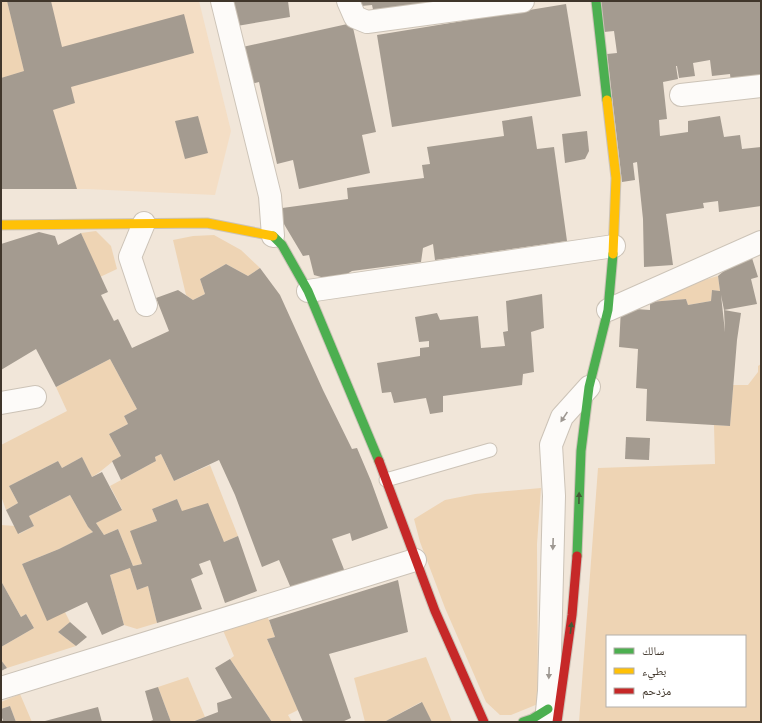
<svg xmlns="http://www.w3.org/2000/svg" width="762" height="723" font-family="'Open Sans','Noto Naskh Arabic',sans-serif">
<rect width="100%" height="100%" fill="#f1e6d9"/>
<path fill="#f4dec5" d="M1 1H199L231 131 215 195 86 189H1Z"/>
<g fill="#eed4b4" fill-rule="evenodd">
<path d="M1 1H7L24 71 1 78Z"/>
<path d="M96 231 111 246 117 269 100 277 81 233Z"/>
<path d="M214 235 241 250 260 268 248 276 226 264 200 279 205 294 193 300 186 295 173 240 193 236Z"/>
<path d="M718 276 720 291 712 290 711 301 688 305 686 299 650 302 693 283Z"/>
<path d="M110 359 137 409 124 416 128 424 109 434 121 456C110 462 103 471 92 477L82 457 62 468 58 461 9 486 18 503 6 510 1 496V445L67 411 56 387Z"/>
<path d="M761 364V722H579L598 468 715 464 714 425 730 426 733 385H748L758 372V366ZM607 636H745V706H607Z"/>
<path d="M161 454 174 481 210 465 238 536 224 542 182 511 177 499 152 509 157 521 131 531 142 564 133 566 118 529 104 535 96 523 122 509 110 486 156 461 155 457Z"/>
<path d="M541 488 537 544 538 704 511 715H500L486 702 445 608 420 542 414 519 445 500 475 494Z"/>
<path d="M70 495 88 527 93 532 59 549 22 564 47 620 65 612 70 622 58 632 76 646 7 668 1 660V647L34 628 26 614 21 617 1 581V525L15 526 19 534 34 526 29 516Z"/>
<path d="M130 568 137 590 148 586 157 623 137 629 124 625 110 575Z"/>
<path d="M263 610 269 620 275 637 267 639 298 710 288 715 292 722H272L230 659 234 656 222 628Z"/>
<path d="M426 657 452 722H432L421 702 384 722H365L354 678Z"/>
<path d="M188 677 205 717 191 722H171L158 687Z"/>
<path d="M20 694 32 722H16L10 706 1 709V702Z"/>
</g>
<g fill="#a49b90" fill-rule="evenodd">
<path d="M7 1H51L62 47 184 14 194 53 71 87 75 103 53 110 77 189H1V78L24 71Z"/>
<path d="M232 1H288L290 17 237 26Z"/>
<path d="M360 1H436L437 7 374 14 372 5 361 6Z"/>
<path d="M600 1H761V79L731 83 730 74 712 76 710 60 693 63 695 76 679 78 677 66H676L678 79 663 82 667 119 659 120 660 136 688 132V121L720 116 724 137 740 135 742 149 761 147V206L719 212 718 201 703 203 704 208 666 214 673 265 644 267 643 219 637 162 633 163 635 180 622 182 607 54 617 53 614 31 604 32Z"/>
<path d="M566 4 581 96 392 127 377 35Z"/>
<path d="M352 23 376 132 362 135 370 173 299 189 293 160 277 164 259 82 246 85 238 48Z"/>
<path d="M198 116 208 153 185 159 175 121Z"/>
<path d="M532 116 537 149 554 147 567 241 435 260 433 244 423 248 421 262 352 271 335 281 314 275 309 255 303 256 275 209 348 199 347 188 424 178 422 165 430 164 427 147 504 136 502 121Z"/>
<path d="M587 131 589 151 585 159 565 163 562 134Z"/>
<path d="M39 232 55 236 58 245 81 233 108 292 101 295 114 321 118 319 132 348 169 331 156 298 178 290 193 300 205 294 200 279 226 264 248 276 260 268 280 295 323 390 352 449 357 448 371 481 388 528 352 541 350 533 332 539 345 572 293 593 279 560 262 567 235 495 219 460 174 481 161 454 155 457 156 461 121 480 112 461 121 456 109 434 128 424 124 416 137 409 110 359 56 387 36 349 1 370V244Z"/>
<path d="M752 258 758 277 751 279 757 304 724 310 741 313 737 340 730 426 646 421 647 389 636 388 638 349 619 347 621 308 650 310V302L686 299 688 305 711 301 712 290 720 291 718 276 731 265ZM721 295 724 310 725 331V332Z"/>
<path d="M542 294 544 328 531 332 534 372 523 374 522 385 443 396V412L430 414 426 398 394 403 391 392 382 393 377 363 420 356V348L429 347V341L419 342 415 317 437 313 440 320 478 316 481 348 505 346 503 332 508 331 506 301Z"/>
<path d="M626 437 650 438 649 460 625 459Z"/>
<path d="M82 457 92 477 102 472 122 510 96 523 104 535 118 529 133 566 142 564 130 531 157 521 152 509 177 499 182 511 208 503 224 542 238 536 257 591 225 603 210 560 199 564 203 574 191 579 202 609 157 623 148 586 137 590 130 568 110 575 124 625 102 635 87 602 47 621 22 564 59 549 93 532 88 527 70 495 29 516 34 526 18 534 6 510 18 503 9 486 58 461 62 468Z"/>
<path d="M398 580 408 632 329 654 351 718 342 722H303L267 639 275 637 269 620Z"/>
<path d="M1 581 21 617 26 614 34 628 1 647Z"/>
<path d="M70 622 87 637 76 646 58 632Z"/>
<path d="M230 659 272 722H192L218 712 217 703 232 698 215 668Z"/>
<path d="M1 660 7 668 1 671Z"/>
<path d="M158 687 171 722H148L153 720 145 691Z"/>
<path d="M422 702 432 722H384Z"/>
<path d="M10 706 16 722H1L3 720 1 716V709Z"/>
<path d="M98 707 102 722H45V721Z"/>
</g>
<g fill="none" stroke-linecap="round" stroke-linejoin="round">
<defs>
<path id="lane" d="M386 480 490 450"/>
<g id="street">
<path d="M222 1 270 196 273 236"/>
<path d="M348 1 355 17 367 22 523 1"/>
<path d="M681 95 761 86"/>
<path d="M144 223 130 257 146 305"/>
<path d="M308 291 614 246"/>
<path d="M608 310 761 242"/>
<path d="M1 403 35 397"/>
<path d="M1 688 415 560"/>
<path d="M546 722 549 691 554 496 551 445 562 417 589 387"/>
</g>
<g id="fast">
<path d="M596 1 607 100"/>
<path d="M273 236 282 245 308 291 379 461"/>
<path d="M577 556 581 451 589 387 608 310 613 254"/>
<path d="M523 722 532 719 548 709"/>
</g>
<g id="slow">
<path d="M607 100 616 178 613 254"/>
<path d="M1 225 207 223 273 236"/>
</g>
<g id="jam">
<path d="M379 461 435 611 484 722"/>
<path d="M557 722 572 615 577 556"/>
</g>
</defs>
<use href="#lane" stroke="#ccc3b7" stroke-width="15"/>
<use href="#street" stroke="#ccc3b7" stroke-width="24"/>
<use href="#fast" stroke="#ccc3b7" stroke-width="11"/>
<use href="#slow" stroke="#ccc3b7" stroke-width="11"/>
<use href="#jam" stroke="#ccc3b7" stroke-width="11"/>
<use href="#lane" stroke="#fdfbf9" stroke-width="13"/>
<use href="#street" stroke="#fdfbf9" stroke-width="22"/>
<use href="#fast" stroke="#4caf50" stroke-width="9"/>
<use href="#slow" stroke="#ffc107" stroke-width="9"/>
<use href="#jam" stroke="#c62828" stroke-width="9"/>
</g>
<defs><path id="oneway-solid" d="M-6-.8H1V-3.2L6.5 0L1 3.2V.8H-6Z"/></defs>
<g fill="#9e9892">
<use href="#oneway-solid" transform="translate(564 417) rotate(124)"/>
<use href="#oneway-solid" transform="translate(553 544) rotate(92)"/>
<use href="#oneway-solid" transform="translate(549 673) rotate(92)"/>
</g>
<g fill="#445a36">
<use href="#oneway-solid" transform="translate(579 498) rotate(-89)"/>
<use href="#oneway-solid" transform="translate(571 628) rotate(-83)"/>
</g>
<rect width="762" height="723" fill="none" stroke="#40362b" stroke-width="4"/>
<rect x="606" y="635" width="140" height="72" fill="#ffffff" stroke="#b3afaa"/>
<rect x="614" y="648" width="20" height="6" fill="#4caf50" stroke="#b3afaa"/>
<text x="642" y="655" font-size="12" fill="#40362b">سالك</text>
<rect x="614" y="668" width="20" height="6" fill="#ffc107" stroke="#b3afaa"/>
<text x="642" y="675" font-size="12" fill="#40362b">بطيء</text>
<rect x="614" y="688" width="20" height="6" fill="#c62828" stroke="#b3afaa"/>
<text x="642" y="695" font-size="12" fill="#40362b">مزدحم</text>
</svg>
